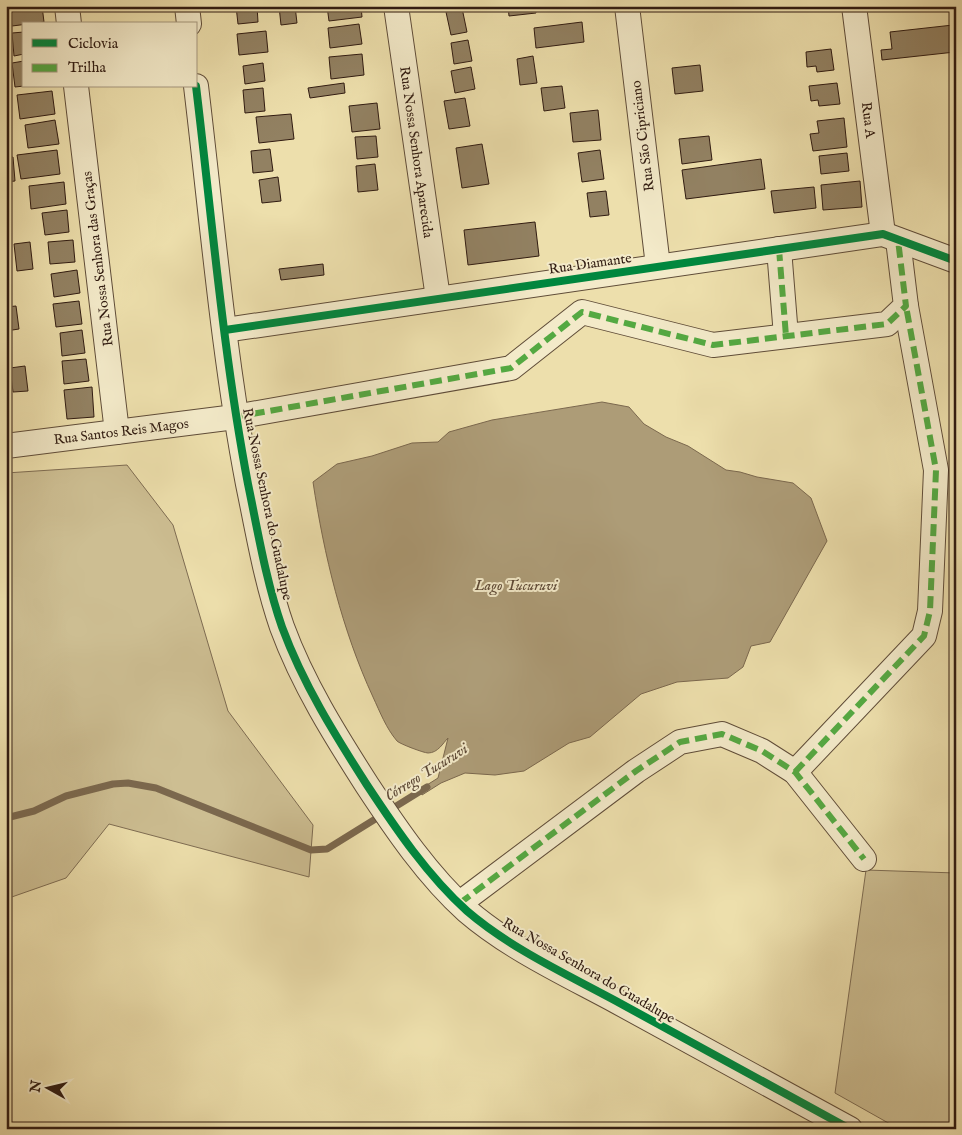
<svg xmlns="http://www.w3.org/2000/svg" width="962" height="1135" font-family="'IM FELL English',serif">
<rect width="100%" height="100%" fill="#eddfac"/>
<filter id="stains"><feTurbulence type="fractalNoise" baseFrequency=".004" numOctaves="4"/><feColorMatrix values="0 0 0 0 .2 0 0 0 0 .09 0 0 0 0 .02 0 0 0 .5 -.17"/></filter>
<radialGradient id="worn" r=".72"><stop offset=".6" stop-color="#630" stop-opacity="0"/><stop offset="1" stop-color="#630" stop-opacity=".3"/></radialGradient>
<g fill="#cdbe92" stroke="#7e6c52">
<path d="M127 465 173 525 228 711 313 825 309 877 109 824 66 878 6 899V473Z"/>
<path d="M866 870 956 873V1129H899L835 1093Z"/>
</g>
<path fill="#ad9c77" stroke="#7b684e" d="M602 402 629 407 644 424 666 437 688 446 726 470 740 472 757 477 793 483 811 498 827 541 770 642 751 646 743 667 728 678 677 682 641 694 590 737 569 743 524 771 495 775 465 773 441 783 422 795 419 790 438 778 448 738C443 743 438 753 428 753 424 753 400 744 397 741 386 728 380 712 373 697 342 630 324 555 313 482L337 464 372 456 412 443 438 442 449 432 492 420Z"/>
<g fill="none" stroke-linecap="round" stroke-linejoin="round">
<path stroke="#7b684e" stroke-width="7" d="M6 818 34 811 66 796 113 784 128 783 156 788 311 850 327 849 427 787"/>
</g>
<g fill="#928162" stroke="#301b11">
<path d="M9 6H42L44 22 12 26Z"/>
<path d="M236 6H257L258 22 238 24Z"/>
<path d="M279 6H295L297 23 281 25Z"/>
<path d="M327 6H361L362 17 329 21Z"/>
<path d="M508 6H535L536 13 509 16Z"/>
<path d="M462 8 467 32 451 35 446 12Z"/>
<path d="M582 22 584 42 536 48 534 28Z"/>
<path d="M359 24 362 44 330 48 328 28Z"/>
<path d="M953 25 955 52 882 60 881 50 892 49 890 32Z"/>
<path d="M266 31 268 52 239 55 237 34Z"/>
<path d="M24 32V54L14 56 12 33Z"/>
<path d="M468 40 472 61 454 64 451 43Z"/>
<path d="M831 49 834 70 817 72 816 66 807 67 806 52Z"/>
<path d="M362 54 364 75 331 79 329 57Z"/>
<path d="M533 56 537 83 520 85 517 59Z"/>
<path d="M24 61V86L15 87 12 63Z"/>
<path d="M263 63 265 81 245 84 243 66Z"/>
<path d="M700 65 703 91 675 94 672 68Z"/>
<path d="M471 67 475 89 455 93 451 71Z"/>
<path d="M344 83 345 93 310 98 308 88Z"/>
<path d="M837 83 840 104 819 106 818 100 811 101 809 86Z"/>
<path d="M562 86 565 108 544 111 541 88Z"/>
<path d="M263 88 265 111 245 113 243 90Z"/>
<path d="M52 91 55 114 20 119 17 95Z"/>
<path d="M465 98 470 126 449 129 444 101Z"/>
<path d="M377 103 380 129 352 132 349 106Z"/>
<path d="M598 110 601 140 573 142 570 113Z"/>
<path d="M291 114 294 139 259 143 256 117Z"/>
<path d="M844 118 847 147 813 151 810 134 819 133 817 121Z"/>
<path d="M55 120 59 144 28 148 25 125Z"/>
<path d="M376 136 378 157 357 159 355 137Z"/>
<path d="M709 136 712 160 682 164 679 139Z"/>
<path d="M482 144 489 184 462 188 456 148Z"/>
<path d="M270 149 273 171 253 173 251 151Z"/>
<path d="M57 150 60 174 21 179 17 155Z"/>
<path d="M600 150 604 179 582 182 578 153Z"/>
<path d="M847 153 849 171 821 174 819 156Z"/>
<path d="M13 157 15 181 6 182V158Z"/>
<path d="M761 159 765 189 686 199 682 170Z"/>
<path d="M375 164 378 190 358 192 356 166Z"/>
<path d="M278 177 281 201 262 203 259 180Z"/>
<path d="M860 181 862 207 823 210 821 185Z"/>
<path d="M64 182 66 204 31 209 29 186Z"/>
<path d="M814 187 816 208 774 213 771 191Z"/>
<path d="M606 191 609 215 590 217 587 193Z"/>
<path d="M67 210 69 232 45 235 42 213Z"/>
<path d="M535 222 539 256 468 265 464 230Z"/>
<path d="M73 240 75 262 50 264 48 242Z"/>
<path d="M30 242 33 269 17 271 14 244Z"/>
<path d="M323 264 324 275 281 280 279 269Z"/>
<path d="M77 270 80 293 54 297 51 274Z"/>
<path d="M79 301 82 324 56 327 53 304Z"/>
<path d="M16 306 19 329 6 331V307Z"/>
<path d="M82 330 85 353 62 356 60 333Z"/>
<path d="M86 359 89 381 64 384 62 361Z"/>
<path d="M25 366 28 391 13 392 10 368Z"/>
<path d="M92 387 94 417 67 419 64 390Z"/>
<path d="M6 398 9 419 6 420Z"/>
</g>
<g fill="none" stroke-linecap="round" stroke-linejoin="round">
<defs>
<g id="minor">
<path d="M67 6 69 24"/>
<path d="M187 6 189 24"/>
<path d="M396 6 438 298"/>
<path d="M627 6 658 266"/>
<path d="M854 6 883 234"/>
<path d="M76 86 117 432"/>
<path d="M196 86C212 219 223 353 248 484 258 532 266 581 282 627 303 684 335 735 367 785 396 829 428 876 467 911 510 948 566 974 616 1001 694 1043 772 1086 850 1129"/>
<path d="M779 249 786 336"/>
<path d="M225 330 883 234 956 261"/>
<path d="M6 446 235 417 511 368 582 312 713 345 887 324 906 306 898 240"/>
<path d="M795 772 924 636 930 611 936 470 906 306"/>
<path d="M460 903 636 771 680 742 722 734 762 751 795 772 864 859"/>
</g>
</defs>
<use href="#minor" stroke="#5f4c38" stroke-width="26"/>
<use href="#minor" stroke="#f3eac9" stroke-width="24"/>
<g stroke="#54a942" stroke-width="6" stroke-dasharray="12 6" stroke-linecap="butt">
<path d="M779 249 786 336"/>
<path d="M235 417 511 368 582 312 713 345 887 324 906 306 898 240"/>
<path d="M795 772 924 636 930 611 936 470 906 306"/>
<path d="M460 903 636 771 680 742 722 734 762 751 795 772 864 859"/>
</g>
<defs>
<g id="cycleway">
<path d="M196 86C212 219 223 353 248 484 258 532 266 581 282 627 303 684 335 735 367 785 396 829 428 876 467 911 510 948 566 974 616 1001 694 1043 772 1086 850 1129"/>
<path d="M225 330 883 234 956 261"/>
</g>
</defs>
<use href="#cycleway" stroke="#f3eac9" stroke-width="11"/>
<use href="#cycleway" stroke="#00873e" stroke-width="8"/>
</g>
<g text-anchor="middle" stroke-width="4" stroke-linejoin="round" paint-order="stroke">
<g font-size="14" fill="#301b11" stroke="#f3eac9">
<text transform="translate(869 120) rotate(83)" y="5">Rua A</text>
<text transform="translate(642 136) rotate(-97)" y="5">Rua São Cipriciano</text>
<text transform="translate(417 152) rotate(82)" y="5">Rua Nossa Senhora Aparecida</text>
<text transform="translate(97 259) rotate(-97)" y="5">Rua Nossa Senhora das Graças</text>
<text transform="translate(590 263) rotate(-8)" y="5">Rua Diamante</text>
<text transform="translate(121 431) rotate(-7)" y="5">Rua Santos Reis Magos</text>
<text transform="translate(268 504) rotate(78)" y="5">Rua Nossa Senhora do Guadalupe</text>
<text transform="translate(589 970) rotate(30)" y="5">Rua Nossa Senhora do Guadalupe</text>
</g>
<g font-size="15" font-style="italic" fill="#5c4835" stroke="#f3eac9">
<text x="516" y="590">Lago Tucuruvi</text>
<text transform="translate(426 772) rotate(-32)" y="5">Córrego Tucuruvi</text>
</g>
</g>
<rect width="962" height="1135" fill="none" stroke="#eddfac" stroke-width="25"/>
<rect x="8" y="8" width="947" height="1120" fill="none" stroke="#301b11" stroke-width="2.5"/>
<rect x="12" y="12" width="937" height="1110" fill="none" stroke="#301b11"/>
<rect x="22" y="22" width="175" height="65" fill="#f3eac9" stroke="#a5977f"/>
<rect x="32" y="39" width="25" height="8" fill="#00873e" stroke="#a5977f"/>
<text x="68" y="48" font-size="15" fill="#301b11">Ciclovia</text>
<rect x="32" y="64" width="25" height="8" fill="#54a942" stroke="#a5977f"/>
<text x="68" y="72" font-size="15" fill="#301b11">Trilha</text>
<g transform="translate(48 1088) rotate(278)" stroke="#f3eac9" stroke-width="4" paint-order="stroke">
<path d="M0-4L9 19L0 12L-9 19Z" fill="#301b11"/>
<text y="-8" font-size="14" font-weight="bold" text-anchor="middle" fill="#301b11">N</text>
</g>
<rect width="100%" height="100%" filter="url(#stains)"/>
<rect width="100%" height="100%" fill="url(#worn)"/>
</svg>
